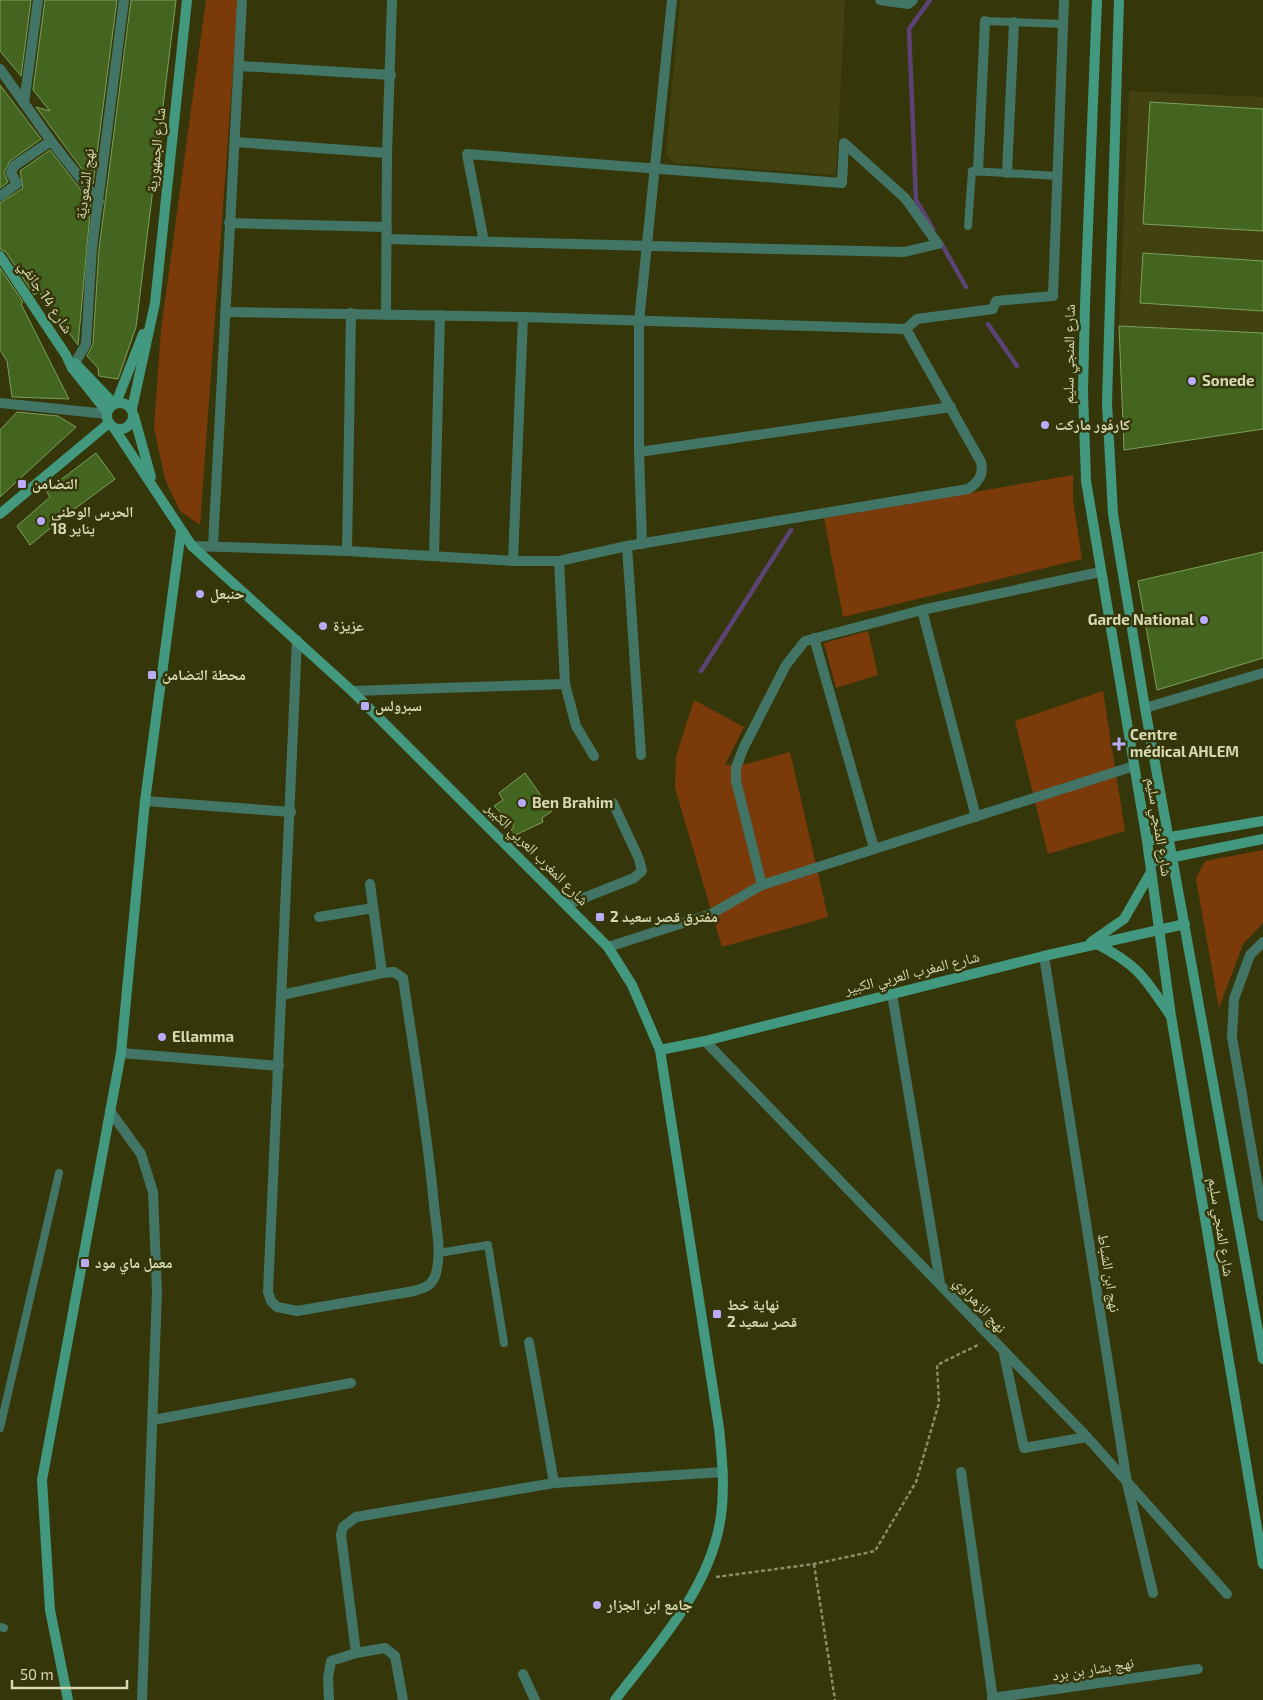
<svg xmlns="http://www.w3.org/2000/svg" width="1263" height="1700" font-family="'Exo 2','Noto Naskh Arabic',sans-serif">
<rect width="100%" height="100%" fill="#35370a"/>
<g fill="#414210">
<path d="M680 0H845L836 175 674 163 666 154Z"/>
<path d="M1129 91 1263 97V333L1119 326Z"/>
</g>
<g fill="#7a3a0a">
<path d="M206 0H238L200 525 180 511 165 479 154 428 161 330Z"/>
<path d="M1073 475V500L1082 559 843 617 824 518Z"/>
<path d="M868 631 878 675 836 688 824 643Z"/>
<path d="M1103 691 1125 831 1048 854 1015 721Z"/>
<path d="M694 700 744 727 725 765 747 764 790 752 828 917 722 947 675 788 676 756Z"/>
<path d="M1263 850V923L1243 944 1219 1008 1196 879 1205 861Z"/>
</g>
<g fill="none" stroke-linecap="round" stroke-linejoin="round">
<g stroke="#5c4376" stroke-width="4.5">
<path d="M930 0 909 29 916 200 933 229"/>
<path d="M941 243 966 287"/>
<path d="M988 324 1017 366"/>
<path d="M701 671 791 530"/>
</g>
</g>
<g fill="#44651f" stroke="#7ba05a">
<path d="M0 0H31L21 76 0 51Z"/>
<path d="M45 0H117L93 184 36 107 50 111 33 90Z"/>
<path d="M131 0H176L136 327 118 379 99 376 98 368 87 356 93 344 99 249Z"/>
<path d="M0 85 41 139 10 161 4 173 8 182 0 188Z"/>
<path d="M1150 102 1263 109V231L1143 224Z"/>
<path d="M50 150 91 203 78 345 39 292 34 295 6 252 0 249V203L23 188 20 171Z"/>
<path d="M1143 253 1263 261V311L1140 303Z"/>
<path d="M0 268 23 302 21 304 69 399 12 397 7 361 0 350Z"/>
<path d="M1119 326 1263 333V429L1124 450Z"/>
<path d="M17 412 58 416 76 427 0 497V430Z"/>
<path d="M96 453 115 479 65 516 30 545 17 526 50 497 46 491Z"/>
<path d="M1263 552V658L1157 690 1138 581Z"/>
<path d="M525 773 552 811 542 818 543 822 509 838 507 836 514 826 494 806 503 800 499 793Z"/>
</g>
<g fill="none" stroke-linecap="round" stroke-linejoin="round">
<g stroke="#8b8d64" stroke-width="2.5" stroke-dasharray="4 2.5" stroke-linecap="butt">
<path d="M814 1564 835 1700"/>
<path d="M716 1577 814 1564 875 1551 916 1482 939 1403 937 1365 980 1344"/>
</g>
<g stroke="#427565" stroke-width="8">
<path d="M985 21 1063 24"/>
<path d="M968 226 972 171 1057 176"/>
<path d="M438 1253 488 1245 504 1343"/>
<path d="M0 1428 59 1173"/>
<path d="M0 1627 4 1628"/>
</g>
<g stroke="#427565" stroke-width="10">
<path d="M880 0 908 4 913 0"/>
<path d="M240 66 391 75"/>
<path d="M0 69 51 141 99 202"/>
<path d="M24 103 38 0"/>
<path d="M235 142 387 153"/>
<path d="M978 171 985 21"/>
<path d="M1007 173 1014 22"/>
<path d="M0 196 17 184 11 173 14 166 51 141"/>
<path d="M229 223 387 227"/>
<path d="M387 239C559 244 732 248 904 252L938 244 905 198 844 143 842 183 467 154 484 242"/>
<path d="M225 312 523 317 906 329 917 319 993 309 996 301 1053 296 1064 0"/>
<path d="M386 315 387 153 392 0"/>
<path d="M72 368 86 344 92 248 124 0"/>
<path d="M0 403 107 414"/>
<path d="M639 452 951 407"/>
<path d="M642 544 639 452V322L672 0"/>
<path d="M192 546 347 551 513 561H559L627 546 968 489C978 483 984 474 981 462L906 329"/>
<path d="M213 546 242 0"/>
<path d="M627 546 641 755"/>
<path d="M347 551 351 313"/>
<path d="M434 556 440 315"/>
<path d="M513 561 523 317"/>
<path d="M922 610 976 817"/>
<path d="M814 638 874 848"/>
<path d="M565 684 576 726 594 756"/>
<path d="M352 691 565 684 559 561"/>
<path d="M1145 708 1263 673"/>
<path d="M145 801 291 812"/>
<path d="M370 884 382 973"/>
<path d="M762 885 736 781V768L743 749 786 665 805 641 922 610 1100 572"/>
<path d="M566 905 634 878 642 871 639 859 613 803"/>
<path d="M319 917 373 908"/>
<path d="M1263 942 1250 955 1234 999 1232 1037 1263 1216"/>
<path d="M608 947 711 914 762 885 1134 766"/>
<path d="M1044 956 1127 1483 1153 1593"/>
<path d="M892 994 940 1283"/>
<path d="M282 995 382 973 394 972 403 978C414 1054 427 1128 434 1205 436 1226 442 1252 436 1273 433 1285 425 1288 414 1291L297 1311 277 1307 271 1301 268 1292 297 640"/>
<path d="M705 1041 1087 1437 1227 1594"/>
<path d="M121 1053 279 1066"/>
<path d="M110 1111 141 1154 153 1192 157 1292 142 1700"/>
<path d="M529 1342 554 1483"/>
<path d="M1004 1354 1024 1448 1087 1437"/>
<path d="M153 1420 351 1383"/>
<path d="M961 1472 993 1700"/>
<path d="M356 1653 341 1535 343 1527 356 1517 554 1483 723 1472"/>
<path d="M523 1674 535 1700"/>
<path d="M992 1698 1198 1669"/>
<path d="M329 1700 328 1678 331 1661 356 1653 385 1648 395 1656 403 1700"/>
</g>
<g stroke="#429980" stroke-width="10">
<path d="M1097 0 1085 305 1083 391 1086 481 1147 841 1171 1016 1263 1564"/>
<path d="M1119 0 1107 403 1113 514 1145 708 1263 1359"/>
<path d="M0 256 66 355 72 368 107 412"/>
<path d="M75 363 114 404"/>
<circle cx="120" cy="416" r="13"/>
<path d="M116 403 143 334"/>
<path d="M132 409 155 303 187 0"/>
<path d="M134 416 151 477"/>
<path d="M114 428 192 546 352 691 608 947 632 985 660 1050 705 1041 1044 956 1185 924"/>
<path d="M0 514 109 423"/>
<path d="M1147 841 1263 821"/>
<path d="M1150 862 1263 839"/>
<path d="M1091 942 1124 919 1151 872"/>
<path d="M1097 944C1138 965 1145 978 1170 1015"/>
<path d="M68 1700 50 1610 42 1480 121 1053 145 801 181 531"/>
<path d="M615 1700C657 1645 711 1588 721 1516 725 1487 722 1457 719 1428L660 1050"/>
</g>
</g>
<g fill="#b8abf7" stroke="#35370a" stroke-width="2">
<circle cx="1192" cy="381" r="5"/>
<circle cx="1045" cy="425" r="5"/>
<rect x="17" y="479" width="10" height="10" rx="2.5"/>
<circle cx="41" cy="521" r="5"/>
<circle cx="200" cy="594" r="5"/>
<circle cx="1204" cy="620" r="5"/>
<circle cx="323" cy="626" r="5"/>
<rect x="147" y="670" width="10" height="10" rx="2.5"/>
<rect x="360" y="701" width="10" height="10" rx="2.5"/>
<path d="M1116.5 736.5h5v5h5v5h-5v5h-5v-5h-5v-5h5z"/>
<circle cx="522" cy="803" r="5"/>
<rect x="595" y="912" width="10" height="10" rx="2.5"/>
<circle cx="162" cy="1037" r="5"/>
<rect x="80" y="1258" width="10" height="10" rx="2.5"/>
<rect x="712" y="1309" width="10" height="10" rx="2.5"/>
<circle cx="597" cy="1605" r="5"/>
</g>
<g text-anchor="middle" stroke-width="5" stroke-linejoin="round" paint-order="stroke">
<g font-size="15" fill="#d5d8b1" stroke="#35370a">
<text transform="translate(156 150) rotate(-84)" y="5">شارع الجمهورية</text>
<text transform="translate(85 184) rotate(-83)" y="5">نهج السّعوديّة</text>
<text transform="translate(46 297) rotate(56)" y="5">شارع 14 جانفي</text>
<text transform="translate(1069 354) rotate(-89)" y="5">شارع المنجي سليم</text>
<text transform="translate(1159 827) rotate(81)" y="5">شارع المنجي سليم</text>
<text transform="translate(537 854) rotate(45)" y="5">شارع المغرب العربي الكبير</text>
<text transform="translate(912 973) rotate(-14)" y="5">شارع المغرب العربي الكبير</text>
<text transform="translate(1221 1227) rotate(81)" y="5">شارع المنجي سليم</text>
<text transform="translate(1109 1273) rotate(81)" y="5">نهج ابن الشباط</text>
<text transform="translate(980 1305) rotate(48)" y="5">نهج الزهراوي</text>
<text transform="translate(1093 1669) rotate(-9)" y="5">نهج بشار بن برد</text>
</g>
<g font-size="15" font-weight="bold" fill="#d5d8b1" stroke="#35370a" text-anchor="start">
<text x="1202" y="386">Sonede</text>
<text x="1055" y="430">كارفور ماركت</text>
<text x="32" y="489">التضامن</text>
<text x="51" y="517">الحرس الوطني<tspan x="51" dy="17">18 يناير</tspan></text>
<text x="210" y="599">حنبعل</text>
<text x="1194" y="625" text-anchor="end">Garde National</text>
<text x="333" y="631">عزيزة</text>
<text x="162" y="680">محطة التضامن</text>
<text x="375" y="711">سبرولس</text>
<text x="1130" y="740">Centre<tspan x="1130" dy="17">médical AHLEM</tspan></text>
<text x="532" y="808">Ben Brahim</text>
<text x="610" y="922">مفترق قصر سعيد 2</text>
<text x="172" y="1042">Ellamma</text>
<text x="95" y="1268">معمل ماي مود</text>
<text x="727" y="1310">نهاية خط<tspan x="727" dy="17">قصر سعيد 2</tspan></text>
<text x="607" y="1610">جامع ابن الجزار</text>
</g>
</g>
<path d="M12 1680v8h115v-8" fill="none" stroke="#d5d8b1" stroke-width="2.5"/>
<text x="20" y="1680" font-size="15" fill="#d5d8b1" stroke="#35370a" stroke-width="4" paint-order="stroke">50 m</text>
</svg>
